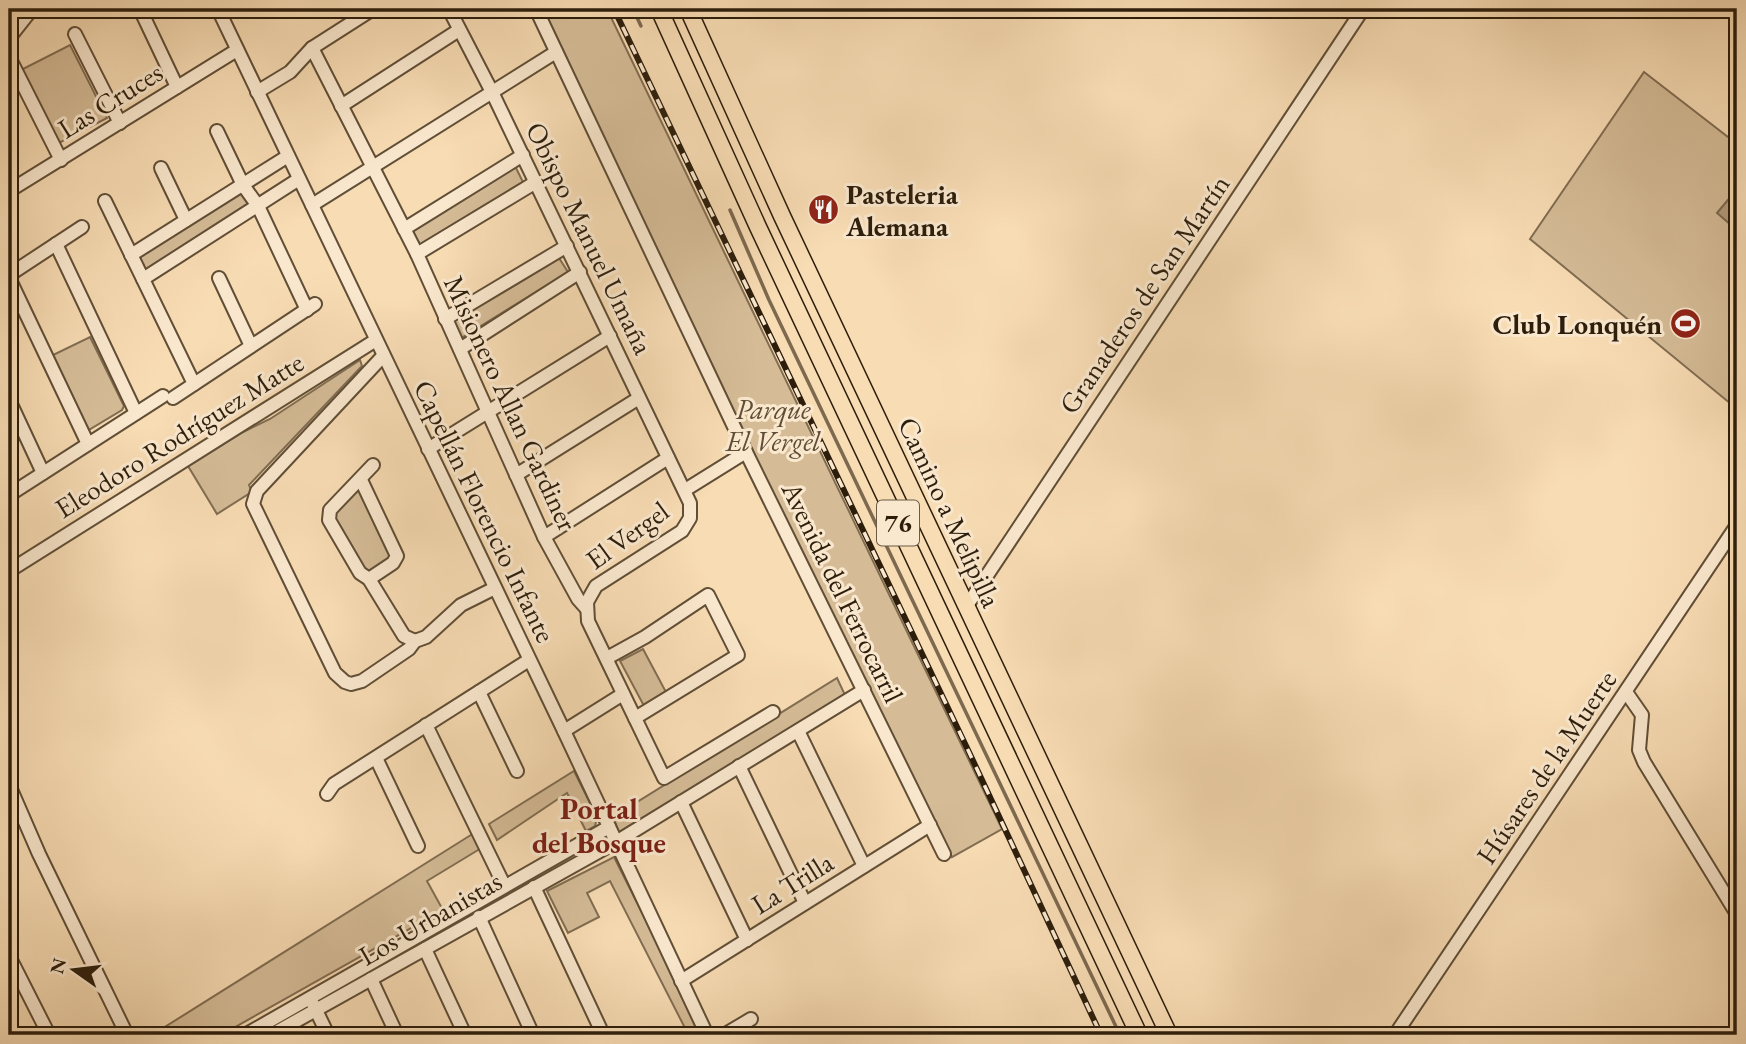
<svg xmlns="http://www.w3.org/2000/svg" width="1746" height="1044" font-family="'EB Garamond',serif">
<rect width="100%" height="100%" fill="#f8dcb4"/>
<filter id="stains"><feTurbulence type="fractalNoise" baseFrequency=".00286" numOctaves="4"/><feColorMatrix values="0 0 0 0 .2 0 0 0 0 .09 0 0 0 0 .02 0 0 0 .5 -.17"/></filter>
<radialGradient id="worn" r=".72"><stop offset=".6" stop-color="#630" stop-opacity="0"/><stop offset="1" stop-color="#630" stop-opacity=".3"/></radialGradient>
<g fill="#d5bc97" stroke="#816d52" stroke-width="2">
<path d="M542 9H607L1002 829 952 857 748 443Z"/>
<path d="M70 45 107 118 59 143 21 70Z"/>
<path d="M1644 72 1737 144V409L1530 239Z"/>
<path d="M515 166 523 182 417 246 409 233Z"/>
<path d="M240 191 252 204 147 271 138 265 139 256Z"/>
<path d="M559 258 568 272 458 340 450 323Z"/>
<path d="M90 337 124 406 122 410 87 431 51 356Z"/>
<path d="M360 360 362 366 249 485 251 490 250 493 217 514 188 466 241 433 270 419Z"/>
<path d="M361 487 394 555 371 574 365 573 332 517 333 513 356 488Z"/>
<path d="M643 649 667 694 644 706 620 661Z"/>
<path d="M837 678 845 695 619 832 613 817Z"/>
<path d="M574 771 597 817 595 826 586 831 567 793 497 840 489 824Z"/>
<path d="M474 833 483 847 427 881 443 910 221 1035H152Z"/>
<path d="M614 857 699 1026 687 1032 610 881 587 893 599 917 568 933 547 891Z"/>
</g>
<path fill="#b39b7b" stroke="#7d694f" stroke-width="2" d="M1737 189V218L1731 225 1717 213Z"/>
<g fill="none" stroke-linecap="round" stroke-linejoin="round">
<g stroke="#7d694f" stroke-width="3.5">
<path d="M633 9 641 26"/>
<path d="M730 210 769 300 1120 1035"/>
</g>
<defs>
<g id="minor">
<path d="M140 9 177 87"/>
<path d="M218 9 564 731 707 1035"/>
<path d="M449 9 492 92 690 503V518L682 531 596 586 587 602 588 621 664 778 773 712"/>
<path d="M536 9 746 452 944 854"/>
<path d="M75 34 120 123"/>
<path d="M9 38 32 9"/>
<path d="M312 48 417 254 544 537 578 599 586 608"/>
<path d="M9 57 61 160"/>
<path d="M257 92 290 72 312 48 373 9"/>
<path d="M341 106 459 30"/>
<path d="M217 131 243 185 258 206 307 310"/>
<path d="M161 168 186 220"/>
<path d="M9 191 237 50"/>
<path d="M105 201 194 384"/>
<path d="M312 205 556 52"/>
<path d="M404 229 523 155"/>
<path d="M56 244 136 413"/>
<path d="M417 254 536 182"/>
<path d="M131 255 288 156"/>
<path d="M9 275 82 227"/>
<path d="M9 278 88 444"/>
<path d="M219 278 251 346"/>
<path d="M143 279 299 179"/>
<path d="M445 319 567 246"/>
<path d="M460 349 580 272"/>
<path d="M383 356 257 491 253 504 335 673 345 682 351 684 362 681 409 649 415 641 426 637 461 605 495 588"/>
<path d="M173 398 315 304"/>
<path d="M9 400 43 473"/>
<path d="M428 449 610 336"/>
<path d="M373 465 330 510 329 520 360 573 369 579 404 636 415 641"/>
<path d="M516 475 639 398"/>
<path d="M361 480 397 556 393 563 369 579"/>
<path d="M685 490 746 452"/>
<path d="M9 495 163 396"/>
<path d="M544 537 668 458"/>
<path d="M9 571 376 340"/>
<path d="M966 607 1363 9"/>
<path d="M607 658 645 637 708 595 738 655 635 718"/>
<path d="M479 692 517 771"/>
<path d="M1626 692 1642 715 1639 750 1644 762 1737 914"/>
<path d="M426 725 504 885"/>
<path d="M564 731 623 694"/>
<path d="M798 731 864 866"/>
<path d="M376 758 418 846"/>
<path d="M739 766 805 903"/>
<path d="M9 785 39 854 127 1035"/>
<path d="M327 794 334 784 529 660"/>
<path d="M681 802 747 940"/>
<path d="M534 887 600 1028"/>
<path d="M479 917 533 1035"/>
<path d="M425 949 465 1035"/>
<path d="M10 958 49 1035"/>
<path d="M371 979 397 1035"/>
<path d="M681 981 930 825"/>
<path d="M313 1004 328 1035"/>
<path d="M245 1035 609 827"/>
<path d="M271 1035 616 842 864 690"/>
<path d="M724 1035 751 1019"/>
<path d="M1395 1035 1737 525"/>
</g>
<g id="major">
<path d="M659 9 758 227 1139 1035"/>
<path d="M688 9 782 216 1169 1035"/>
</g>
</defs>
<use href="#minor" stroke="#604e36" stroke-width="16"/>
<use href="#major" stroke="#2d1e0c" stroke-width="19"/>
<use href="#minor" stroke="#fae8ce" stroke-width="12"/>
<use href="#major" stroke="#f8dcb4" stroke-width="16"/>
<defs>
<path id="rail" d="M614 9 968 750 1101 1035"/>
</defs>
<use href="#rail" stroke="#2d1e0c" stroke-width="6"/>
<use href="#rail" stroke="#fae8ce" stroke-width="3.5" stroke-dasharray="10" stroke-linecap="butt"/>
</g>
<defs>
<symbol id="restaurant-disc" viewBox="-11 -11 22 22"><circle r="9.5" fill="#8f2418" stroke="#fae8ce"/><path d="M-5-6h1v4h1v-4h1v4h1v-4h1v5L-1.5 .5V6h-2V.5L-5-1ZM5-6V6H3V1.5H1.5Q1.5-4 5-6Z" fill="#fff"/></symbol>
<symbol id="stadium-disc" viewBox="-11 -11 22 22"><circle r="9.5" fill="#8f2418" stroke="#fae8ce"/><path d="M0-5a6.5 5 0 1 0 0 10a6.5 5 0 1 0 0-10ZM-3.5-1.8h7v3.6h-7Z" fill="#fff"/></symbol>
</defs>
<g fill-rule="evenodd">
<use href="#restaurant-disc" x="806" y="192" width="35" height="35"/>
<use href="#stadium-disc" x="1668" y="306" width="35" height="35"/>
</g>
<g text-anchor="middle" stroke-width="6" stroke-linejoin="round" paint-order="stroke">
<rect fill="#fae8ce" stroke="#6a5b46" stroke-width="2" x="877" y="500.5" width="42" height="45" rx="5"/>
<g font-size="26" font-weight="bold" fill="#2d1e0c">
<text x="898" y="532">76</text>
</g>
<g font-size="28" fill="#2d1e0c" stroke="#fae8ce">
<text transform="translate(110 100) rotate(-32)" y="10">Las Cruces</text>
<text transform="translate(590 238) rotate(64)" y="10">Obispo Manuel Umaña</text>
<text transform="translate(1144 294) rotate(-56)" y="10">Granaderos de San Martín</text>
<text transform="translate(511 403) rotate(65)" y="10">Misionero Allan Gardiner</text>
<text transform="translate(179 435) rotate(-32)" y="10">Eleodoro Rodríguez Matte</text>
<text transform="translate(485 511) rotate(64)" y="10">Capellán Florencio Infante</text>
<text transform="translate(950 512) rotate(65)" y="10">Camino a Melipilla</text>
<text transform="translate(627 535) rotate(-36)" y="10">El Vergel</text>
<text transform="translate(843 592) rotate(64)" y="10">Avenida del Ferrocarril</text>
<text transform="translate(1546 767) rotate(-56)" y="10">Húsares de la Muerte</text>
<text transform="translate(792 883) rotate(-32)" y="10">La Trilla</text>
<text transform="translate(430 918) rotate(-30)" y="10">Los Urbanistas</text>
</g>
<g font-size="28" font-weight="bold" fill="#2d1e0c" stroke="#fae8ce" text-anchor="start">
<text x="846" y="204">Pasteleria<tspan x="846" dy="32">Alemana</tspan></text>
<text x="1662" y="334" text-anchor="end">Club Lonquén</text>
</g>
<g font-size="28" font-style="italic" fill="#5f4d36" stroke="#fae8ce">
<text x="773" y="419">Parque<tspan x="773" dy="32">El Vergel</tspan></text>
</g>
<g font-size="30" font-weight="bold" fill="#7a1f14" stroke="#fae8ce">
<text x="599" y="819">Portal<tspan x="599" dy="34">del Bosque</tspan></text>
</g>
</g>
<rect width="1746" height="1044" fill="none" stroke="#f8dcb4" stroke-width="35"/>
<rect x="10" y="10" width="1725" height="1023" fill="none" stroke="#2d1e0c" stroke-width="3.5"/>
<rect x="18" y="18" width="1711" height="1009" fill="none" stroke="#2d1e0c" stroke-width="2"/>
<g transform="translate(74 970) rotate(284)" stroke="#fae8ce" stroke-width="5" paint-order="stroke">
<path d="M0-5L12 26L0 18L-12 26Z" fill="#2d1e0c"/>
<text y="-10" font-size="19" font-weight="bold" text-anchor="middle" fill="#2d1e0c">N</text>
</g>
<rect width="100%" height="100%" filter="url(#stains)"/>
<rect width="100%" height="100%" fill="url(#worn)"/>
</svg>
